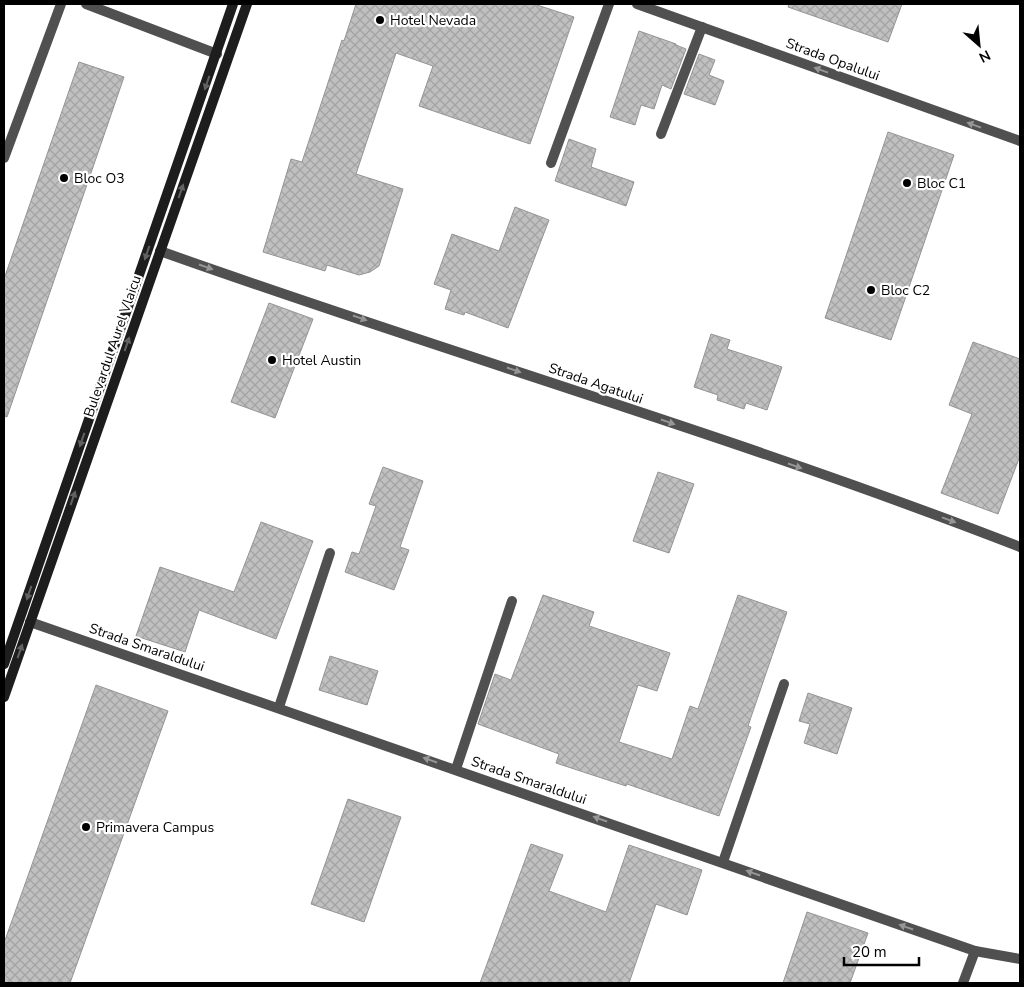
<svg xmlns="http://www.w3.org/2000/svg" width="1024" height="987" font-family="'Nunito Sans',sans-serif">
<defs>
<pattern id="building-cross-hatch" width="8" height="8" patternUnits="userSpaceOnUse" patternTransform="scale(1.25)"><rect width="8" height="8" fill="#c0c0c0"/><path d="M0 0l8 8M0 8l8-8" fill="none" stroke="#a3a3a3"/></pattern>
</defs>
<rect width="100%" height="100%" fill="#fff"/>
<g fill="url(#building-cross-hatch)" stroke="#949494">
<path d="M356 4H534L574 17 530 144 419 106 433 66 396 53 356 174 403 189 379 266 370 272 359 275 327 265 325 271 263 252 291 159 302 162 342 40 344 41Z"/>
<path d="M789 4H902L888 42 788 7Z"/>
<path d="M639 31 676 44V45L686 49 671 89 662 85 654 109 641 105 635 125 610 117Z"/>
<path d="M699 54 715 60 709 75 724 81 715 105 684 94Z"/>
<path d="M79 62 124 77 7 417 4 416V279Z"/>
<path d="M888 132 954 155 891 340 825 318Z"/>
<path d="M569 139 596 149 591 167 634 182 626 206 555 181Z"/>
<path d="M515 207 549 220 508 328 465 312 464 315 445 309 451 290 434 284 452 234 499 251Z"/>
<path d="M269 303 313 319 275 418 231 402Z"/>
<path d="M711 334 730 340 727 349 782 367 767 410 746 403 744 409 717 400 718 395 694 387Z"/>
<path d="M973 342 1020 359V456L998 514 941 493 972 414 949 405Z"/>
<path d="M383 467 423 481 400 547 409 550 394 590 345 572 352 552 359 554 376 506 369 504Z"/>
<path d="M658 472 694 484 669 553 633 541Z"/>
<path d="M261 522 313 541 276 639 199 610 185 652 136 636 160 567 234 592Z"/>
<path d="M543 595 594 612 589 626 670 653 657 691 638 685 619 742 672 759 690 706 698 709 738 595 787 612 748 726 751 727 719 816 627 784 626 786 556 763 559 754 478 724 495 674 511 680Z"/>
<path d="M330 656 378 671 367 705 319 690Z"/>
<path d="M96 685 168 711 70 983H4V943Z"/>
<path d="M808 693 852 708 837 754 804 743 810 724 799 721Z"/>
<path d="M348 799 401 817 364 922 311 904Z"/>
<path d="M531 844 563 855 549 891 606 912 629 845 702 870 687 915 656 904 629 983H480Z"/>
<path d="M807 912 868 933 850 983H783Z"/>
</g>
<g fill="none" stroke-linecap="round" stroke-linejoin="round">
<g stroke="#505050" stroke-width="10">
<path d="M661 134 702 27"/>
<path d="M279 707 330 553"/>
<path d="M456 769 512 601"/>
<path d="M723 862 784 684"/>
<path d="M963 983 975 951"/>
</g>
<g stroke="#505050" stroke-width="10">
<path d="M86 4 217 54"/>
<path d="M637 4 1020 141"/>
<path d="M4 158 61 4"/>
<path d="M551 163 609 4"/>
<path d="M160 251C446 353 738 437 1020 547"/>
<path d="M30 622 975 951 1020 959"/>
</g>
<g stroke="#1d1d1d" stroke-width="10">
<path d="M4 664 233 4"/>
<path d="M4 697 247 4"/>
</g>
</g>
<defs><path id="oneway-solid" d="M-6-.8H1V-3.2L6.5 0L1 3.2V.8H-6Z" transform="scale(1.25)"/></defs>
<g fill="#969696">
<use href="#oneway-solid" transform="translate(821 70) rotate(-160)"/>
<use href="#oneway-solid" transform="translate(974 125) rotate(-160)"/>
<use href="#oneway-solid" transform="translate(206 267) rotate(19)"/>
<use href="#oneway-solid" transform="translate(360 318) rotate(19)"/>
<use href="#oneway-solid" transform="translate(514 370) rotate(19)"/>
<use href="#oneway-solid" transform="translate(668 422) rotate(19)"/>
<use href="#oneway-solid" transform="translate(795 466) rotate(19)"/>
<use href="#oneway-solid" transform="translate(949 520) rotate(20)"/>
<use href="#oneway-solid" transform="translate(430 760) rotate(-161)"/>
<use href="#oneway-solid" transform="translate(600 819) rotate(-161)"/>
<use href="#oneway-solid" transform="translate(753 873) rotate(-161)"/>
<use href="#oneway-solid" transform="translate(906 927) rotate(-161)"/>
</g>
<g fill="#616161">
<use href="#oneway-solid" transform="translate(207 83) rotate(109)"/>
<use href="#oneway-solid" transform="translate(181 191) rotate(-71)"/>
<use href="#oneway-solid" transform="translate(147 253) rotate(109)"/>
<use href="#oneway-solid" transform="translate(127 344) rotate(-71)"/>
<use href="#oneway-solid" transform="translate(82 440) rotate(109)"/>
<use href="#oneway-solid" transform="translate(73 498) rotate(-71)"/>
<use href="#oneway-solid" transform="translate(29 593) rotate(109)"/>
<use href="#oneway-solid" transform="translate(20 651) rotate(-71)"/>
</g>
<g fill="#000" stroke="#fff" stroke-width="2">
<circle cx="380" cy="20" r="5"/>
<circle cx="64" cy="178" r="5"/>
<circle cx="907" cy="183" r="5"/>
<circle cx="871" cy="290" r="5"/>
<circle cx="272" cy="360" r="5"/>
<circle cx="86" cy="827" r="5"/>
</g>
<g text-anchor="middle" stroke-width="4.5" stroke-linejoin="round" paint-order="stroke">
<g font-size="14" fill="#000" stroke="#fff" text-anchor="start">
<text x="390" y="25">Hotel Nevada</text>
<text x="74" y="183">Bloc O3</text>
<text x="917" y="188">Bloc C1</text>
<text x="881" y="295">Bloc C2</text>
<text x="282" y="365">Hotel Austin</text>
<text x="96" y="832">Primavera Campus</text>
</g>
<g font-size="14" fill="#000" stroke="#fff">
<text transform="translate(833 59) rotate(20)" y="5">Strada Opalului</text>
<text transform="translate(112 346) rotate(-71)" y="5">Bulevardul Aurel Vlaicu</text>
<text transform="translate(596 383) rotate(19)" y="5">Strada Agatului</text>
<text transform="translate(147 647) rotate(19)" y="5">Strada Smaraldului</text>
<text transform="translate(529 780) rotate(19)" y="5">Strada Smaraldului</text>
</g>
</g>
<rect width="1024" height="987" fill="none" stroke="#000000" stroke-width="10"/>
<g transform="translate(979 45) rotate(153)" stroke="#ffffff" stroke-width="4" paint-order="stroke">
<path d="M0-4L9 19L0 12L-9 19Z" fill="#000000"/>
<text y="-8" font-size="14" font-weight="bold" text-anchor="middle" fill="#000000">N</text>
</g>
<path d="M844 957v8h75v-8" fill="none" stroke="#000000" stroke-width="2.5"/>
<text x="852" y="957" font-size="15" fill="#000000" stroke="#ffffff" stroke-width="4" paint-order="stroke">20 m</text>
</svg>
